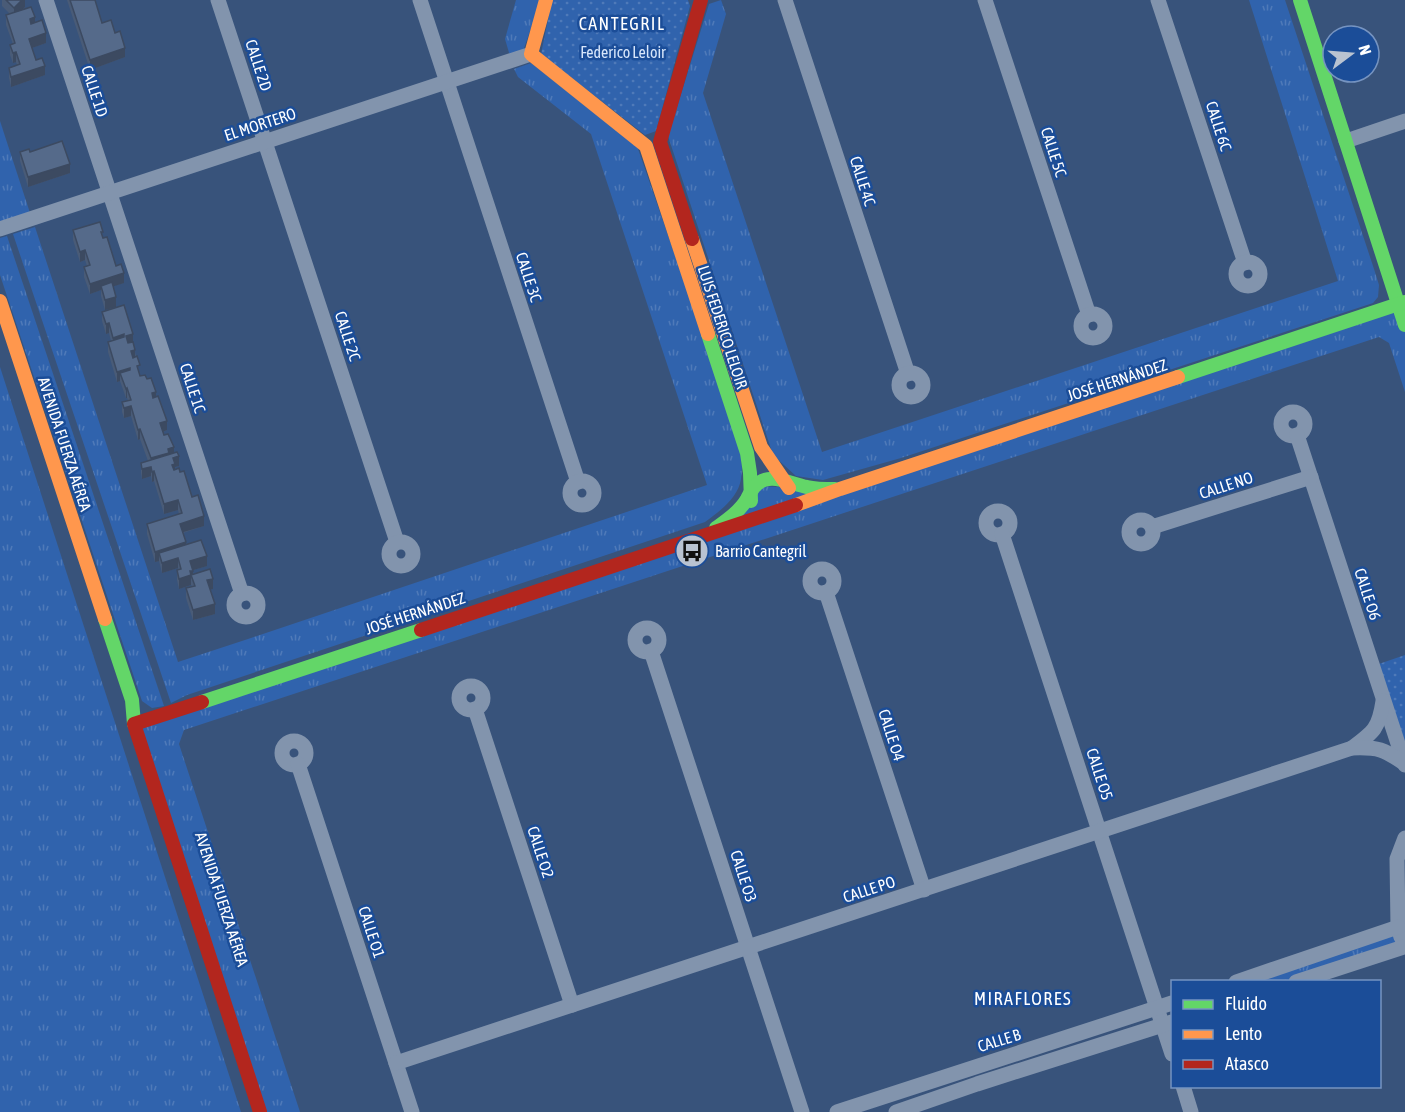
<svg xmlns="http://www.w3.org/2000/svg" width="1405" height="1112" font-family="'Asap Condensed',sans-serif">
<defs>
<pattern id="grass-tufts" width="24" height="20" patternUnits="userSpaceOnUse" patternTransform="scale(1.5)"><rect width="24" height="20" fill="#3063ad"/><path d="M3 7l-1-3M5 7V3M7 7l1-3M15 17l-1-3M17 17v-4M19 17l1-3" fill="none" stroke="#4f7ab9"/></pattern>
<pattern id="park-dots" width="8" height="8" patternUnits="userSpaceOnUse" patternTransform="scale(1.5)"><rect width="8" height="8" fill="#3063ad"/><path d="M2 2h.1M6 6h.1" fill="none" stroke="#4f7ab9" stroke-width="1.8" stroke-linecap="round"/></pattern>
</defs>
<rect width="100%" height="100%" fill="#38537b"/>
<g fill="url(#grass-tufts)">
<path d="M516 0H541L523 51 510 56 505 39Z"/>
<path d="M721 0 726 14 703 93 822 452 1338 281 1249 0H1285L1374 269 1379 285 1378 297 1373 303 901 458 823 480 796 476 773 455 668 136 709 4Z"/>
<path d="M531 63 637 146 741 445C741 456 743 468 741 479 738 498 720 511 705 522L187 695 171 703 13 234 35 227 178 662 248 639 707 485 591 134 518 77 514 69Z"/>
<path d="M0 121 30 213 0 224Z"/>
<path d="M7 236 164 706 152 708 142 701 0 275V238Z"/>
<path d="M1398 304 1405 325V392L1389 343 1379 337 184 730 179 744 300 1112H260L134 724 706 535 754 486 822 489Z"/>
<path d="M0 367 241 1112H0Z"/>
<path d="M1398 927 1404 947 1296 981 1236 982Z"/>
</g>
<g fill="url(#park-dots)">
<path d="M552 0H688L690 6 656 131 645 135 541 54Z"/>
<path d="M1405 655V765L1373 666Z"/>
</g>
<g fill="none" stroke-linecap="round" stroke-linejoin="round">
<g stroke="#8294ad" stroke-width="15">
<path d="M46 0 242 594"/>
<path d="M218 0 397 542"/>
<path d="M420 0 578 482"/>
<path d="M785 0 908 374"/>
<path d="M985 0 1089 315"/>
<path d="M1158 0 1245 263"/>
<path d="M1346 141 1405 121"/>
<path d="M0 229 531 54"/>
<circle cx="1248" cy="274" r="12"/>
<circle cx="1093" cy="326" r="12"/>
<circle cx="911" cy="385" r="12"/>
<circle cx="1293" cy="424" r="12"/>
<path d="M1297 435 1405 765"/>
<circle cx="582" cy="493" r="12"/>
<circle cx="998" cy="523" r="12"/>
<circle cx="1141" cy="532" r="12"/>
<path d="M1152 527 1311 477"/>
<path d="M1002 534 1172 1054"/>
<circle cx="401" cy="554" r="12"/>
<circle cx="822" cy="581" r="12"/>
<path d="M826 592 924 890"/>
<circle cx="246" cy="605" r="12"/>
<circle cx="647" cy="640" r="12"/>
<path d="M651 651 802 1112"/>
<circle cx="471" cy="698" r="12"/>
<path d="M475 709 572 1005"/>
<circle cx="294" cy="753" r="12"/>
<path d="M1352 748C1374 732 1379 728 1383 701"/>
<path d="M298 764 412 1112"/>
<path d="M1401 937 1398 927 1397 859 1405 838"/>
<path d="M1236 982 1398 927"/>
<path d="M1296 982 1404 947"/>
<path d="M396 1063 1352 748C1378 747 1384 749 1405 764"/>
<path d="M1183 1086 1191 1112"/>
<path d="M837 1112 1172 1003"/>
<path d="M896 1112 977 1084 1172 1022"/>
</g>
<g stroke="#63d668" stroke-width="14">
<path d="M1300 0 1405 325"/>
<path d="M708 334 747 453 750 473 751 501"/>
<path d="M1178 377 1405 302"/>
<path d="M716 528C727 520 740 511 747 499 749 495 751 491 754 487 769 470 789 484 807 487 816 489 826 489 835 489"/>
<path d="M105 619 132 700 134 724"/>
<path d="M202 702 421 630"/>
</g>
<g stroke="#ff974d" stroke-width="14">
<path d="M546 0 531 54 646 146 708 334"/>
<path d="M692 239 761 447 789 488"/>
<path d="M0 301 105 619"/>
<path d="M796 505 840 489 1178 377"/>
</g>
<g stroke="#b3261e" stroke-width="14">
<path d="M692 239 660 142 701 0"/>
<path d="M421 630 796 505"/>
<path d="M202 702 134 724 260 1112"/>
</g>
</g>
<g fill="#495b77">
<path d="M2 0H25V7L22 10 35 23 46 43 32 48 36 60 45 75 11 87 9 78V68L17 65 16 62 13 63 10 55V45L13 44 6 25V15L10 14 2 6Z"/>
<path d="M67 0H95L102 23 115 33 125 57 90 70Z"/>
<path d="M20 152H30L70 173 28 187 20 161Z"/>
<path d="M73 230 103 238 124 283 113 286 105 310 101 296V290L90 294 84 277V267L87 266 85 260 80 262 73 240Z"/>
<path d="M102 312 133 342 140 376 147 379 156 397 167 430 163 432 164 435 174 453 179 466 175 467V470L180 472 204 526 183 533 186 545 207 566 193 570V574L213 589H210L215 614 193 620 186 598V588L192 586 191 585 179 589 177 580V570H178V568L162 573 159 561 155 562 147 534V524L179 514 178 510 164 514 154 481 152 482 151 476 142 479 141 473V463L148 461 140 439 138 440 131 416 124 418 122 412V402L128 400 127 398H126L120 381 117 382 108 352V342L111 341 109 333 106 334 102 321Z"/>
</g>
<g fill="#3c4a61">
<path d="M22 0H25V7L14 18V8Z"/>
<path d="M35 17V27L30 29V19Z"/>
<path d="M46 33V43L29 49V39Z"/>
<path d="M125 48V57L90 70V60Z"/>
<path d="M16 52V62L13 63V53Z"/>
<path d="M45 66V75L11 87V77Z"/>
<path d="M70 164V173L28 187V177Z"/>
<path d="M85 250V260L80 262V252Z"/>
<path d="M124 273V283L102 290 101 286V290L90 294V284Z"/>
<path d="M116 297V307L105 310V300Z"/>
<path d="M109 323V333L106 334V324Z"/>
<path d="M124 334V344L113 347V338Z"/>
<path d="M133 334V344L126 346V336Z"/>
<path d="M135 350V360L131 361V351Z"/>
<path d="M130 368V378L120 373V381L117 382V372Z"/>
<path d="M127 388V398H126V389Z"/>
<path d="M156 392V401L152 403V393Z"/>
<path d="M131 406V416L124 418V408Z"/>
<path d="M167 421V430L160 433V423Z"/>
<path d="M140 429V439L138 440V430Z"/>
<path d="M174 447V457L151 468V476L142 479V469L151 467V458L168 449Z"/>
<path d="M179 456V466L175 467V474H172L173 458Z"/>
<path d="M154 471V481L152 482V472Z"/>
<path d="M178 500V510L164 514V504Z"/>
<path d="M204 516V526L180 533V524Z"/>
<path d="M186 542V552L159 553V561L155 562V552Z"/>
<path d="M207 556V566L190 571V561Z"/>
<path d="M178 558V568L162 573V563Z"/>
<path d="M190 571H193V580L191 575V585L179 589V579Z"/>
<path d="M213 579V589L207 590V580Z"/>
<path d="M215 604V614L193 620V610Z"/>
</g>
<g fill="#556a8a" stroke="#3c4a61" stroke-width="1.5">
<path d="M6 0H22L14 8Z"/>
<path d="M70 0H95L102 23 111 20 115 33 120 31 125 48 90 60Z"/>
<path d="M31 7 35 17 30 19 31 24 42 20 46 33 29 39 36 60 42 58 45 66 11 77 9 68 20 64 16 52 13 53 10 45 15 43 6 15Z"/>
<path d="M62 141 70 164 28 177 20 152 29 149 30 152Z"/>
<path d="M100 222 103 232H101L103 238 107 237 116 266 121 264 124 273 90 284 84 267 90 265 85 250 80 252 73 230Z"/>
<path d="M112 282 116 297 105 300 101 286Z"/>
<path d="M124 305 133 334 126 336 128 343 133 342 135 350 131 351 133 358 137 356 140 365 137 366 140 376 145 375 147 379 151 378 156 392 152 393 153 398 158 396 167 421 160 423 164 435 168 434 174 447 168 449 169 453 151 458 140 429 138 430 131 406 124 408 122 402 131 400 127 388 126 389 120 373 130 370V368L117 372 108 342 124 337V334L113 338 109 323 106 324 102 312Z"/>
<path d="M177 452 179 456 173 458 175 464 172 465 174 470 179 468 180 472 184 471 192 497 198 495 204 516 180 524 186 542 155 552 147 524 182 513 178 500 164 504 154 471 152 472 151 467 142 469 141 463Z"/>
<path d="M201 540 207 556 190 561 193 571H190L191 575 179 579 177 570 181 569 178 558 162 563 159 553Z"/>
<path d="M210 569 213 579 207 580 215 604 193 610 186 588 195 586 191 575Z"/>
</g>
<defs>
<symbol id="bus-disc" viewBox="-11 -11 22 22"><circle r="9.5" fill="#b9c3d1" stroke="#1b4d98"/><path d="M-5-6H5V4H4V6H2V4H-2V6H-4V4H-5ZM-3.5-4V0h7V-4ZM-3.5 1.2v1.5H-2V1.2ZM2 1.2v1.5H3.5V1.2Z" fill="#111"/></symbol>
</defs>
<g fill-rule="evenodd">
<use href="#bus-disc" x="673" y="532" width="38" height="38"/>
</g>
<g text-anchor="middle" stroke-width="5" stroke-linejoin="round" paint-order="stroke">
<g font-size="16" fill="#d7e6fb" stroke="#1b4d98">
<text x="623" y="58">Federico Leloir</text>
</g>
<g font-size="16" fill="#fff" stroke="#1b4d98">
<text transform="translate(259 65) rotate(72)" y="6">CALLE 2D</text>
<text transform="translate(95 91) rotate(72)" y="6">CALLE 1D</text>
<text transform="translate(260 124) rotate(-18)" y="6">EL MORTERO</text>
<text transform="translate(1219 126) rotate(72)" y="6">CALLE 6C</text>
<text transform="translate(1054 152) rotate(72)" y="6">CALLE 5C</text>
<text transform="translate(863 181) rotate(72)" y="6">CALLE 4C</text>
<text transform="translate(529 277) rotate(72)" y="6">CALLE 3C</text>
<text transform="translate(723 327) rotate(72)" y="6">LUIS FEDERICO LELOIR</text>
<text transform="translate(348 336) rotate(72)" y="6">CALLE 2C</text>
<text transform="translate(1117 380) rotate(-18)" y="6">JOSÉ HERNÁNDEZ</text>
<text transform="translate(193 388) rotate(72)" y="6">CALLE 1C</text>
<text transform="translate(65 444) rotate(72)" y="6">AVENIDA FUERZA AÉREA</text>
<text transform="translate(1226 485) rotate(-18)" y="6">CALLE NO</text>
<text transform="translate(1368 594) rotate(72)" y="6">CALLE O6</text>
<text transform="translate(415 613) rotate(-18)" y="6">JOSÉ HERNÁNDEZ</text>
<text transform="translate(892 735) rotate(72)" y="6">CALLE O4</text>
<text transform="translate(1100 774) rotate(72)" y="6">CALLE O5</text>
<text transform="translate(541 852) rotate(72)" y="6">CALLE O2</text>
<text transform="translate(744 876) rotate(72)" y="6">CALLE O3</text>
<text transform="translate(869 889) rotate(-18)" y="6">CALLE PO</text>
<text transform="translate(222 899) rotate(72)" y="6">AVENIDA FUERZA AÉREA</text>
<text transform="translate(372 932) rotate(72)" y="6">CALLE O1</text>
<text transform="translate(999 1040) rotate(-17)" y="6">CALLE B</text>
</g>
<g font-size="16" fill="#fff" stroke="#1b4d98" text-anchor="start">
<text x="715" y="557">Barrio Cantegril</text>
</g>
<g font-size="18" letter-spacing="1.5" fill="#fff" stroke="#1b4d98">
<text x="622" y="30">CANTEGRIL</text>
<text x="1023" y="1005">MIRAFLORES</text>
</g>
</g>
<rect x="1171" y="980" width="210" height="108" fill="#1b4d98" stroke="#7694c1" stroke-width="1.5"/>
<rect x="1183" y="1000" width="30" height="9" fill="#63d668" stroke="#7694c1" stroke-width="1.5"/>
<text x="1225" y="1010" font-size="18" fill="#ffffff">Fluido</text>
<rect x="1183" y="1030" width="30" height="9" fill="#ff974d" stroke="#7694c1" stroke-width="1.5"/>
<text x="1225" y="1040" font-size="18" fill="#ffffff">Lento</text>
<rect x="1183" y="1060" width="30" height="9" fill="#b3261e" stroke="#7694c1" stroke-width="1.5"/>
<text x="1225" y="1070" font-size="18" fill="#ffffff">Atasco</text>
<g transform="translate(1351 54) rotate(74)"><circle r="28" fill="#1b4d98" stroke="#7694c1" stroke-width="1.5"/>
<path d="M0-4.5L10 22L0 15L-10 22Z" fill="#b9c3d1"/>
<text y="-9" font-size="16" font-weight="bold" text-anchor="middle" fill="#ffffff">N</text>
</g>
</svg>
